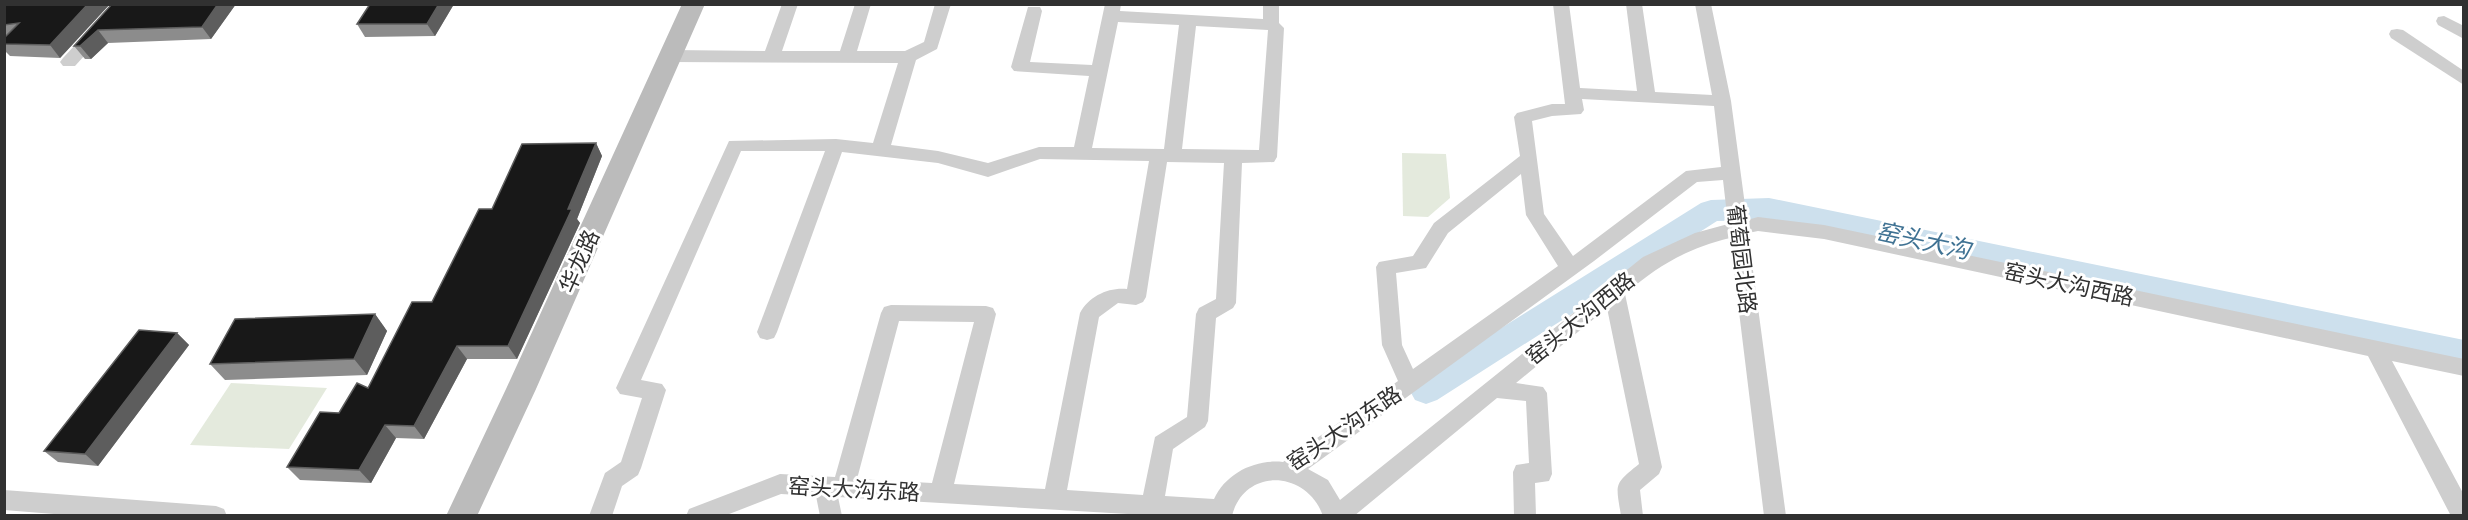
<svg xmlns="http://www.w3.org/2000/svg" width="2468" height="520" font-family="Jost,'Noto Sans SC',sans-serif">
<rect width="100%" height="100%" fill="#fff"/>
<g fill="#e4eadd">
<path d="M1402 153 1446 154 1450 198 1428 217 1403 216Z"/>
<path d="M231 383 327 388 289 449 190 445Z"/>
</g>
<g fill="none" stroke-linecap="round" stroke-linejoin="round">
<path fill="#cde0ed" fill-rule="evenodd" d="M1769 198 2464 340V366L1769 220 1717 221 1437 400 1426 404 1415 400 1410 391 1415 382 1701 203 1711 200Z"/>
<g fill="#cecece" fill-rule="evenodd">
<path d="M113 4H131L75 66H63L60 62 63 58Z"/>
<path d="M782 4H798L782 51H840L855 4H871L857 51H905L924 42 935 4H951L937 49 916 60 891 145 938 151 988 163 1039 147H1074L1089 76 1014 71 1011 67 1028 7H1040L1042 11 1030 62 1092 65 1105 4H1121L1120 11 1263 19V4H1279V23L1284 28 1277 157 1274 162 1242 163 1236 303 1233 308 1216 318 1208 421 1205 427 1173 449 1165 496 1214 499C1226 473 1255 459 1283 462L1398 381 1382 345 1376 267 1379 262 1413 256 1434 223 1520 156 1514 117 1517 113 1552 104H1565L1553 4H1569L1580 88 1637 91 1626 4H1642L1655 92 1712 95 1695 4H1711L1731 101 1747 220 1758 217 1824 225 2464 359V376L2392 361 2464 495V516H2451L2368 356 1824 239 1758 231 1748 233 1786 516H1764L1730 238C1686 249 1659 265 1625 294L1662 467 1659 474 1640 490 1643 516H1621C1616 483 1613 485 1639 464L1607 308 1516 383 1543 387 1547 393 1552 474 1549 481 1535 483 1536 516H1514L1513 472 1516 465 1529 463 1526 401 1497 398 1354 516H1323C1307 470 1244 467 1232 516H1162L838 497 842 516H820L816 496 781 494 724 516H686L689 509 780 474 835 477 881 313 884 307 891 305 986 306 993 308 996 314 954 484 1045 489 1080 313C1089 296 1109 287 1127 289L1149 161 1040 159 988 177 938 163 842 152 777 332 774 338 767 340 760 338 757 332 825 151H741L641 380 662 384 666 390 641 468 638 475 622 486 612 516H589L605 473 621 462 642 398 620 394 616 388 729 141 836 139 873 143 898 63 671 62 665 60 663 56 665 52 671 50 765 51ZM1118 22 1179 25 1164 149 1092 148ZM1196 26 1268 30 1259 150 1182 149ZM1582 99 1714 106 1721 167 1686 171 1573 256 1544 214 1532 121 1552 116 1581 114 1584 110ZM1167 162 1224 163 1216 299 1199 308 1196 314 1187 417 1155 437 1143 495 1067 490 1099 317 1118 303 1136 305 1143 302 1146 297ZM1521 174 1526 215 1558 266 1413 369 1402 345 1396 273 1426 268 1448 233ZM1723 180 1728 224 1695 233 1643 257 1340 500 1328 480 1308 469 1594 261 1697 182ZM899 321 974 322 932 483 857 479Z"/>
<path d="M2444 16 2464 26V39L2438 25 2436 21 2438 17Z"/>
<path d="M2397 29 2403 30 2464 71V85L2391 38 2389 34 2391 30Z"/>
<path d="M4 490 216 506 224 509 227 516H79L4 510Z"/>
</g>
<path fill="#bbb" fill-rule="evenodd" d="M682 4H705L536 389 477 516H446L506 389Z"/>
</g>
<g fill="#8c8c8c">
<path d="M4 4H110L60 58 10 56 4 50Z"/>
<path d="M112 4H236L211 39 108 43 91 59H85L74 46Z"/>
<path d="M454 4 435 36 365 37 357 24Z"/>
<path d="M596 143 602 156 577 219 580 223 517 359H467L424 439 396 438 371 483 300 480 287 467 339 413 368 388 432 302 492 209Z"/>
<path d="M375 314 387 331 367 375 225 380 210 364Z"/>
<path d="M177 333 189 345 98 466 58 462 44 451Z"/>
</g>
<g fill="#5d5d5d">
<path d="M88 4H110L60 58 50 45Z"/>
<path d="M218 4H236L211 39 202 27Z"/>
<path d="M439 4H454L435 36 427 24Z"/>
<path d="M98 30 108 43 91 59 80 46Z"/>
<path d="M596 143 602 156 577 219 580 223 517 359 508 346 568 209Z"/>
<path d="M375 314 387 331 367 375 354 359Z"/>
<path d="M177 333 189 345 98 466 85 454Z"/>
<path d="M457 346 467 359 424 439 414 426Z"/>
<path d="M385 425 396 438 371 483 359 470Z"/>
</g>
<g fill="#181818" stroke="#5d5d5d" stroke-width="1.5">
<path d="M4 4H88L50 45 4 44V38L19 23 4 25Z"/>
<path d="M112 4H218L202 27 98 30 80 46H74Z"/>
<path d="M370 4H439L427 24H357Z"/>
<path d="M596 143 568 209H572L508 346H457L414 426 385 425 359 470 287 467 320 412 339 413 357 383 368 388 412 302H432L479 209H492L522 144Z"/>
<path d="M375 314 354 359 210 364 235 319Z"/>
<path d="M139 330 177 333 85 454 44 451Z"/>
</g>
<g text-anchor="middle" stroke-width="6" stroke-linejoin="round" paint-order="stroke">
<g font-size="22" fill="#313131" stroke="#fff">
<text transform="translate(1742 259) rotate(83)" y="8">葡萄园北路</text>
<text transform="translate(579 261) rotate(-66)" y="8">华龙路</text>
<text transform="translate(2069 284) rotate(12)" y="8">窑头大沟西路</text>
<text transform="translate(1580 318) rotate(-39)" y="8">窑头大沟西路</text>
<text transform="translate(1344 428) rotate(-34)" y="8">窑头大沟东路</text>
<text transform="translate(854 489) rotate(3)" y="8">窑头大沟东路</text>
</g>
<g font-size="24" font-style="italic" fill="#3f7293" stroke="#fff">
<text transform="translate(1923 241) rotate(12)" y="8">窑头大沟</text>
</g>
</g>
<rect width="2468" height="520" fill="none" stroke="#313131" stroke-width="12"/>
</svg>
